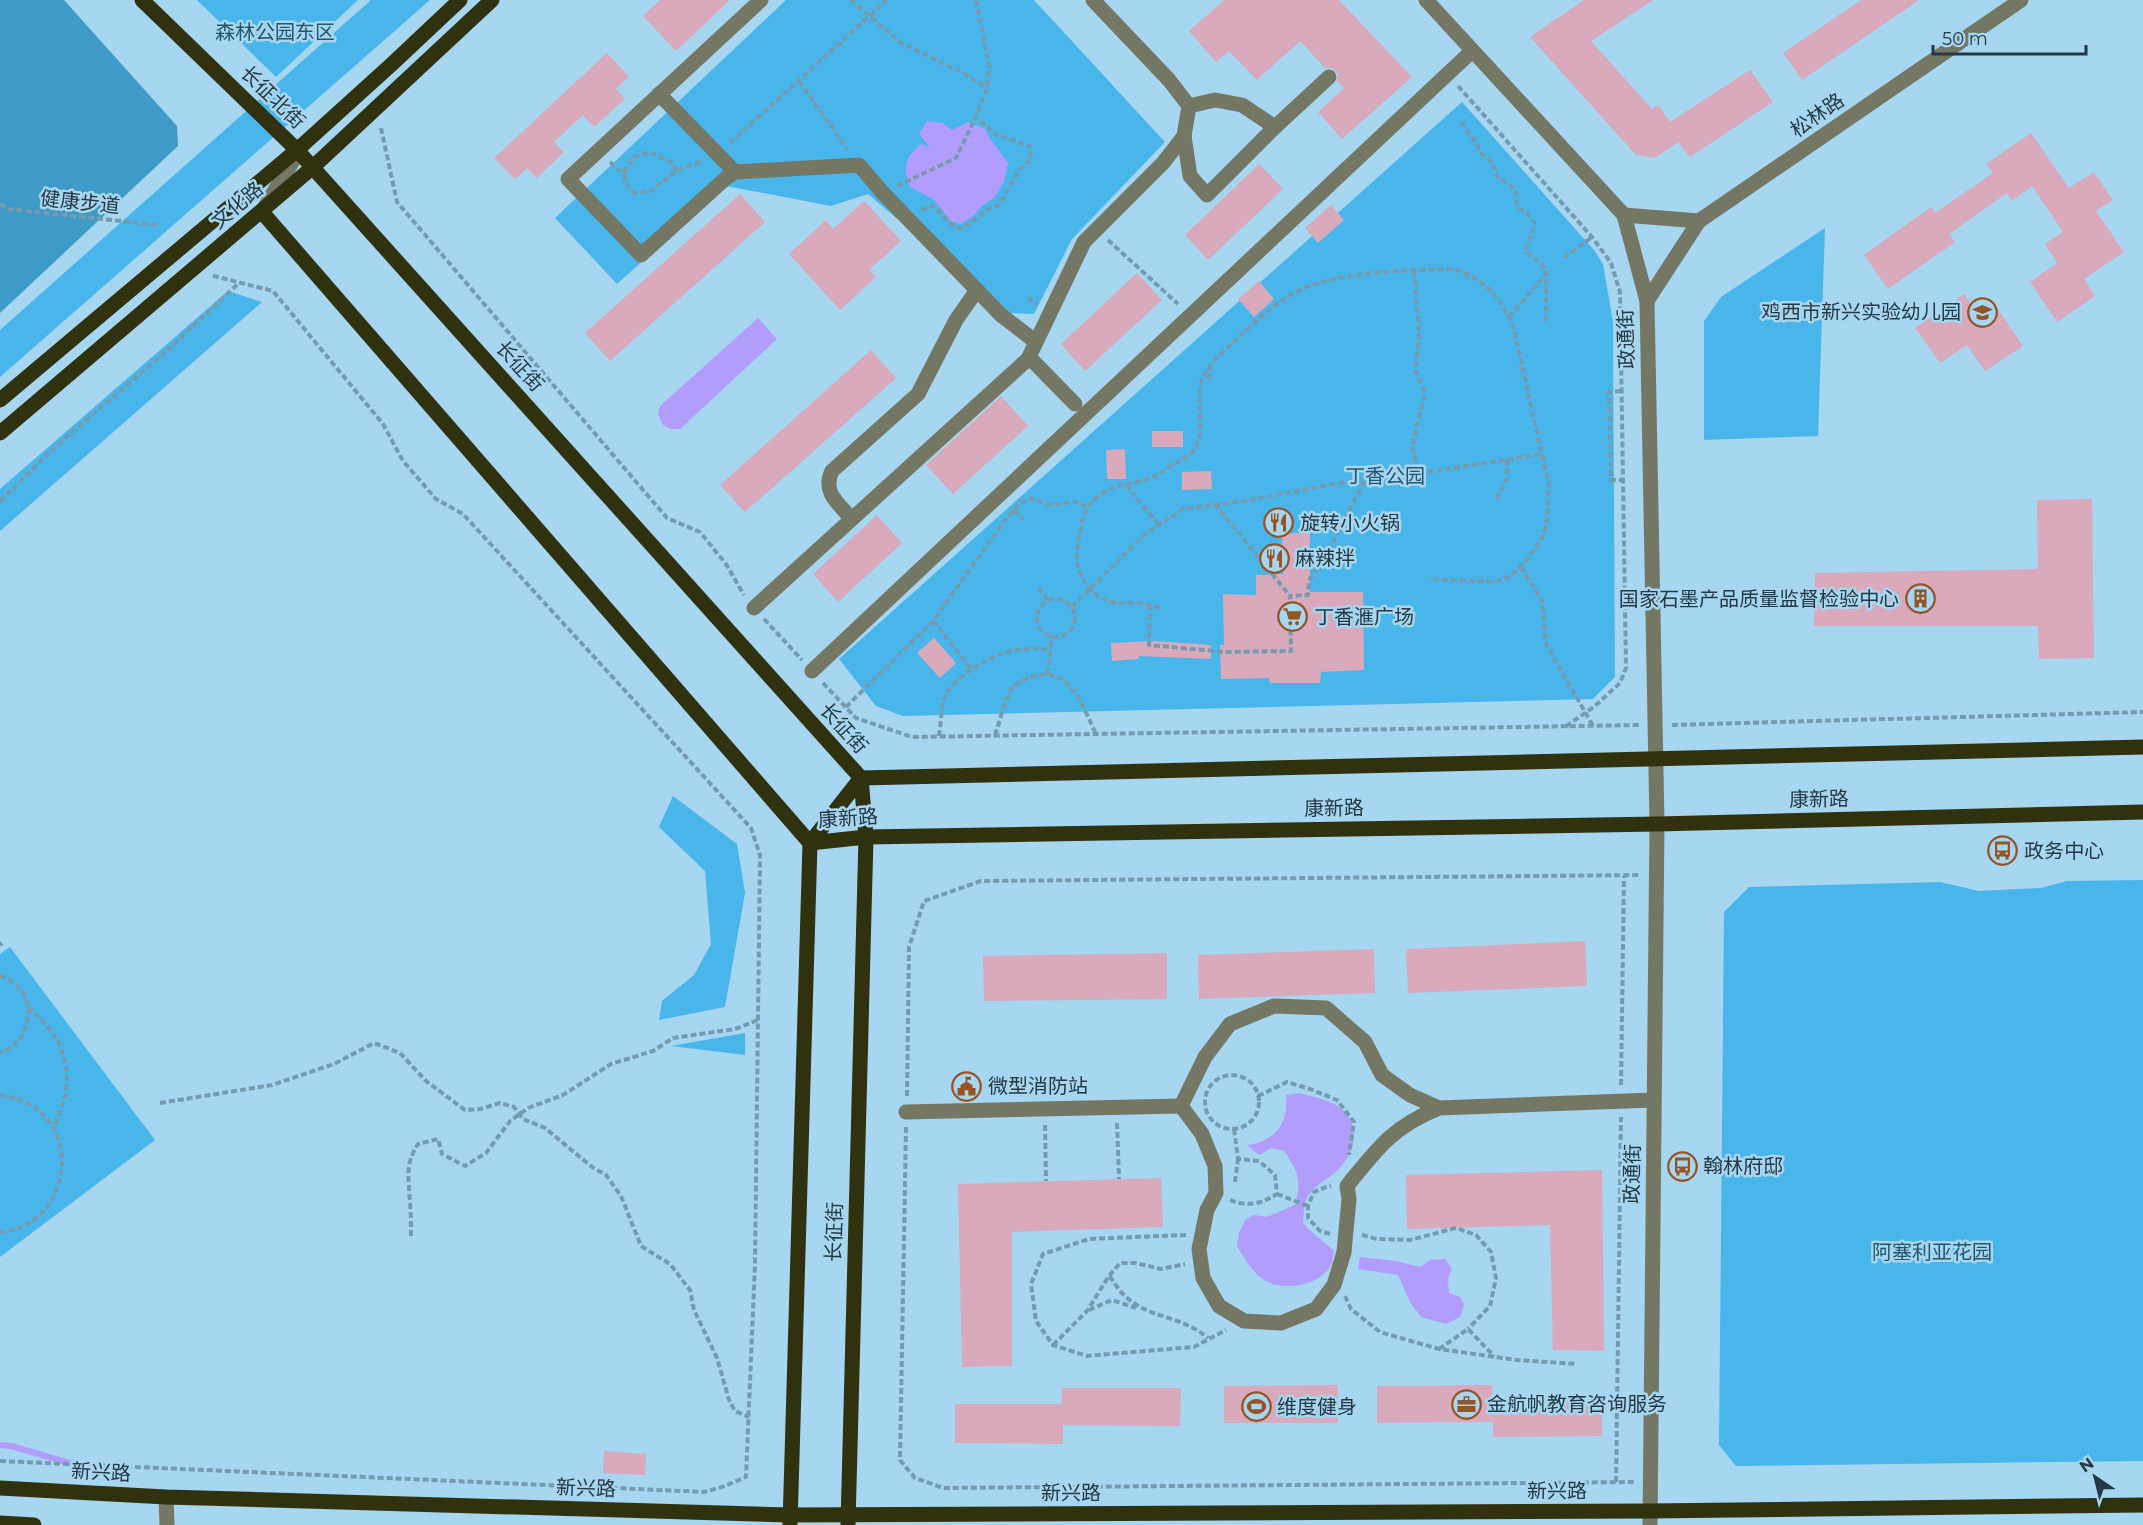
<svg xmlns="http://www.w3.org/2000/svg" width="2143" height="1525" font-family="Montserrat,'Noto Sans SC',sans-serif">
<rect width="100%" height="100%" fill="#a6d6f0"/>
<g fill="#48b6eb">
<path d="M197 0H358L276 77Z"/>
<path d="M371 0H430L0 377V330Z"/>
<path d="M786 0H1034L1165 142 1072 239 1034 314 1007 313 868 194 831 206 726 186 617 284 555 218Z"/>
<path d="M1462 102 1594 250 1603 264 1613 322 1615 677 1593 699 903 716 876 706 839 659Z"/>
<path d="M1825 228 1818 436 1704 440V321L1721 297Z"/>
<path d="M228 291 262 302 0 531V489Z"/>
<path d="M673 796 737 844 745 893 725 1007 659 1020 662 1001 694 975 711 944 705 871 659 827Z"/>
<path d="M2143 880V1461L1736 1466 1719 1445 1724 912 1749 887 1940 882 1979 891 2041 888 2067 881Z"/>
<path d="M10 947 155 1140 0 1257V954Z"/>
<path d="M745 1033V1055L671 1046Z"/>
</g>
<path fill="#3e9bc8" d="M0 0H64L177 126 178 146 0 313Z"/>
<g fill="#b29dfd">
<path d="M927 121 943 123 952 130 968 122 985 129 991 140 1008 163 1005 179 996 196 982 206 973 216 961 224 951 221 933 199 910 187C903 168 904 158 921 144L930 148 919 134Z"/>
<path d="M758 318 777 339 680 429H671L663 425 658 414 660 406Z"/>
<path d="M1299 1093C1312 1097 1328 1099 1339 1107 1361 1123 1356 1149 1340 1168 1331 1178 1315 1184 1308 1196 1303 1203 1304 1215 1303 1223 1312 1234 1324 1241 1334 1251 1333 1255 1333 1261 1331 1265 1320 1286 1283 1292 1264 1280 1252 1272 1244 1258 1237 1246L1239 1233 1245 1220 1254 1215 1267 1217 1295 1205C1302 1181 1298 1171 1284 1151L1271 1148 1259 1155 1247 1145C1275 1141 1289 1124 1286 1095Z"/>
<path d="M1360 1257 1396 1261 1420 1267 1430 1260 1445 1259 1452 1269 1448 1278 1449 1293 1460 1297 1464 1305 1460 1317 1446 1324 1421 1317 1410 1302 1398 1275 1358 1269Z"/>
</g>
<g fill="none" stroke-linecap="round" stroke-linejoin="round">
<path stroke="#b29dfd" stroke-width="6" d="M0 1445 11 1446 125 1479"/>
</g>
<g fill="#d9a9bc">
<path d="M660 0H730L676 51 643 16Z"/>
<path d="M1224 0H1339L1412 77 1342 139 1318 112 1344 88 1337 81 1338 74 1332 68H1325L1300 41 1257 80 1229 51 1216 62 1189 31Z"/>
<path d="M1584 0H1653L1591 41 1652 109 1658 105 1670 122 1750 70 1773 102 1690 157 1678 142 1655 158 1636 155 1530 37Z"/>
<path d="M1861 0H1919L1802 80 1783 53Z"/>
<path d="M607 53 629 77 616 89 625 99 594 127 583 115 554 142 564 152 537 178 527 168 515 179 494 158Z"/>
<path d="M2031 133 2069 188 2094 172 2113 200 2096 211 2124 252 2084 279 2095 296 2057 322 2030 282 2057 263 2045 244 2063 232 2032 186 2012 201 2007 193 1949 234 1955 242 1888 289 1864 255 1931 207 1935 213 1993 173 1986 164Z"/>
<path d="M1259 164 1283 189 1208 260 1185 235Z"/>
<path d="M740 194 765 222 610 361 585 333Z"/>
<path d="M864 201 901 241 869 270 876 277 840 310 789 254 826 220 833 229Z"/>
<path d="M1331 205 1344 220 1318 243 1305 228Z"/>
<path d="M1137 273 1162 300 1085 371 1061 344Z"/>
<path d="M1259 281 1274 299 1254 317 1238 299Z"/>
<path d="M1964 294 1980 316 1995 305 2023 346 1985 371 1967 345 1940 363 1915 328Z"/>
<path d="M871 350 896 378 745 512 720 485Z"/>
<path d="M1001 396 1028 426 953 494 926 465Z"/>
<rect x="1152" y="431" width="31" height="16"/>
<path d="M1125 449 1126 479H1107L1106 450Z"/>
<path d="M1211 471 1212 489 1182 490V472Z"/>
<path d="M2092 499 2094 658 2039 659 2038 626H1814L1815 573 2038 569 2037 500Z"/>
<path d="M877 515 902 543 838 602 813 574Z"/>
<path d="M1310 532V592H1363L1364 670 1321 672 1320 683H1270L1269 678 1221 679 1220 645H1224L1223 594 1256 595V575L1283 574 1282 534Z"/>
<path d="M934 638 956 663 940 678 917 653Z"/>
<path d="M1155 641 1211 645V659L1138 656 1139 659 1112 661 1111 643Z"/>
<path d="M1585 941 1587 986 1408 993 1406 949Z"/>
<path d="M1374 949 1375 993 1199 999 1198 955Z"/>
<path d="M1167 953V999L984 1001 983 956Z"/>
<path d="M1602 1170 1604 1351 1553 1350 1550 1225 1407 1229 1406 1175Z"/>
<path d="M1161 1178 1163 1227 1012 1232V1366L962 1367 958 1184Z"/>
<path d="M1338 1385V1423H1224V1386Z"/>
<path d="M1492 1385V1399L1602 1398V1436L1493 1437V1422L1377 1423V1386Z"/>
<path d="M1062 1388H1181L1180 1426 1063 1425V1444L955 1443V1404H1062Z"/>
<path d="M604 1451 646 1454 645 1475 603 1473Z"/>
</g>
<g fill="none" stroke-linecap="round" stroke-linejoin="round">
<g stroke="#769baf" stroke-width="4" stroke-dasharray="6 3" stroke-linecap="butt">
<path d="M851 0 900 42 965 74 987 88"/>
<path d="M799 81 848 150"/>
<path d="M1458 86 1592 237 1611 263 1620 292 1626 668 1620 683 1595 706 1565 727"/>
<path d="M1461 122 1475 141 1481 153 1491 161 1498 177 1515 189 1517 207 1527 213 1535 224 1525 250 1546 269V322"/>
<path d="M381 128 397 202 667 518 700 532 726 564 744 595"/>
<path d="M730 143 887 0"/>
<path d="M610 162 625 175"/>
<path d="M676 171 673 163 649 152 634 157 625 170V183L635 193 651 191 676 171 702 161"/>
<path d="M897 186 956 158 975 119 987 88 989 66 976 0"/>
<path d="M0 204 9 209 158 225"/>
<path d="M921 210 933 206C945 215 945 223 960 229L971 223 986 210 999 205 1020 169 1031 160 1030 146 994 134 987 125 975 119"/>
<path d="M1108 240 1178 304"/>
<path d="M1564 258 1592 237"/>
<path d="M1414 271 1419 331 1416 371 1425 394 1412 446 1418 474"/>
<path d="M1028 297 1037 305"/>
<path d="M1509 317 1546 274"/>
<path d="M1209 380 1210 366"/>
<path d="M1621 391 1609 392 1611 480H1623"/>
<path d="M1126 485 1159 525"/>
<path d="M1497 499C1505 481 1509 483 1507 460"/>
<path d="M0 501 52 450 170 348 239 283"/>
<path d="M1014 510 1024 520"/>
<path d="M1330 551 1336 535 1366 479"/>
<path d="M1521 567 1542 601 1546 644 1593 726"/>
<path d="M1038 588 1048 600"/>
<circle cx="1056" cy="618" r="19"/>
<path d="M1150 605 1149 645 1226 652 1291 651 1290 596 1308 595 1309 580"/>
<path d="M1072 607 1144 535 1183 509 1244 501 1366 478 1368 468 1409 475 1542 454"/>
<path d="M1160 608C1151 605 1143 603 1134 603 1126 602 1118 604 1111 602 1091 597 1075 574 1077 554 1080 520 1085 494 1122 485 1133 483 1143 481 1153 477 1160 474 1166 469 1172 465 1178 462 1186 458 1191 453 1211 433 1191 399 1204 375 1211 361 1226 349 1238 338 1255 321 1280 299 1302 289 1344 271 1408 270 1454 269 1487 280 1498 296 1513 325L1549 486 1547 520 1541 540 1526 561 1511 576 1495 582 1429 579"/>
<path d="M764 619 802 660"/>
<path d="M933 621 972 670"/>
<path d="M1048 674 1052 636"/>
<path d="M823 683 856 718 912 737 1640 725"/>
<path d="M846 707 933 621 1009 515 1019 504 1031 498 1049 505 1075 502 1088 507"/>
<path d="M1672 725 2143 712"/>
<path d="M995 735C999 724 1006 695 1013 687 1020 681 1030 676 1039 675 1072 669 1084 710 1096 734"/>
<path d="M939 736C941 724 941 711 944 699 950 679 990 656 1010 651 1024 648 1037 649 1051 649"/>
<path d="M0 945 2 943"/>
<path d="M0 976C39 988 36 1040 0 1053"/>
<path d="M28 1007C35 1014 42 1020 48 1027 73 1057 72 1094 53 1127"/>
<circle cx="1232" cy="1102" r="27"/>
<path d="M1621 1085 1624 876"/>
<path d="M0 1095C14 1097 27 1101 38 1110 84 1149 60 1228 0 1232"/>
<path d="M907 1096 909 947 924 901 981 881 1641 875"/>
<path d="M1258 1096 1287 1082 1310 1089 1337 1100 1354 1122 1349 1155"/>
<path d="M160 1103 272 1085 334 1064 374 1043 400 1053 426 1081 465 1110 480 1109 500 1103 514 1107 523 1119 545 1128 592 1167 606 1175 621 1196 641 1246 670 1264 690 1290 694 1310 717 1358 729 1400 735 1411 749 1417"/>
<path d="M1117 1123 1119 1179"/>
<path d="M1045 1125 1046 1181"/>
<path d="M906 1127 900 1460 915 1478 943 1488 1636 1482"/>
<path d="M1235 1182 1238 1159"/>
<path d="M1277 1194 1308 1206"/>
<path d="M1230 1200C1248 1207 1261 1204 1277 1194L1275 1175 1259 1161 1238 1159 1234 1129"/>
<path d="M1330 1234 1320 1231 1308 1218V1206L1314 1192 1326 1187 1331 1186"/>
<path d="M1186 1235 1089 1239 1043 1254 1031 1284 1036 1321 1053 1345 1087 1356 1194 1347 1226 1330"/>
<path d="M1362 1235 1377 1239 1410 1240 1456 1228 1476 1235 1491 1252 1496 1278 1490 1306 1468 1329"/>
<path d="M411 1236C411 1225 411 1214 410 1203 409 1178 404 1166 418 1144L438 1139 442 1154 465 1166 486 1153 510 1121 528 1108 563 1095 611 1064 653 1051 673 1038 735 1029 758 1020"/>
<path d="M1110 1276C1136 1323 1173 1309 1208 1338"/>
<path d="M1345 1296 1351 1309 1380 1332 1439 1349 1517 1360 1577 1364"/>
<path d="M1089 1310 1112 1300 1136 1308"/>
<path d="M1053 1345 1087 1311 1109 1276 1120 1263H1136L1161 1269 1185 1264"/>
<path d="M1439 1349 1468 1329 1494 1356"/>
<path d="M0 1461 704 1492 722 1487 746 1477 755 1264 760 855 751 828 463 514 436 499 403 461 383 424 273 291 210 275"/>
<path d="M1616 1482 1621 1117"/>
</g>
<g stroke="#747764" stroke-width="15">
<path d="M761 0 568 179 641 255 726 178 735 172 859 165 883 193 1001 315 1036 342"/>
<path d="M1426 0 1624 215 1647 301 1657 824 1650 1525"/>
<path d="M659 94 735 172"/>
<path d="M1189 106 1215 100 1242 105 1275 127 1329 77"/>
<path d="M1184 136 1190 176 1207 195 1275 127"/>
<path d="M266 205 300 149"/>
<path d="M1624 215 1699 221 2021 0"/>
<path d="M1647 301 1699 221"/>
<path d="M1029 357 1075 404"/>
<path d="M851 518C838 503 822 492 832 471L918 394 956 320 977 290"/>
<path d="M754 608 1028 359 1084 242 1163 163 1184 136 1189 106 1169 80 1093 0"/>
<path d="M812 671 1472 51"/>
<path d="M1439 1108 1410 1095 1382 1075 1365 1042 1326 1008 1274 1006 1230 1024 1205 1057 1181 1106 1202 1134 1215 1166 1216 1193 1207 1210 1199 1249 1203 1278 1219 1306 1244 1321 1281 1323 1316 1309 1334 1285 1344 1252 1349 1199 1347 1186C1377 1149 1392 1127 1439 1108L1654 1100"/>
<path d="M906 1112 1181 1106"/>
<path d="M166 1497 167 1525"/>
</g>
<g stroke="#2f310f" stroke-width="15">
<path d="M142 0 297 150 861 778 866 837 848 1524"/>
<path d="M262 212 810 843 790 1525"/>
<path d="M0 400 297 150 392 64 460 0"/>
<path d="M0 433 313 167 492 0"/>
<path d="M810 843 861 778 2143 747"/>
<path d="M810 843 866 837 1657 824 2143 812"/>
<path d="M0 1488 166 1497 790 1515 1649 1511 2143 1505"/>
<path d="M0 1523 34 1525"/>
</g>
<g stroke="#769baf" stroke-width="4" stroke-dasharray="6 3" stroke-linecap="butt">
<path d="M1215 504 1290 596"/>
<path d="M1309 580 1330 551"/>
</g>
</g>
<defs>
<symbol id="school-ring" viewBox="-11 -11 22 22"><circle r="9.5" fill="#a6d6f0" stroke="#965323" stroke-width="1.5"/><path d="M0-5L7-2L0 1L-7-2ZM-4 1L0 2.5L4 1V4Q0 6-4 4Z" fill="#965323"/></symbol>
<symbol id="restaurant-ring" viewBox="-11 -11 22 22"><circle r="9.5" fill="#a6d6f0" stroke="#965323" stroke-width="1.5"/><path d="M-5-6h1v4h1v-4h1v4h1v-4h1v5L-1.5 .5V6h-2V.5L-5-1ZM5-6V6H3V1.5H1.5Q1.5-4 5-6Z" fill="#965323"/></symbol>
<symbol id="building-ring" viewBox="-11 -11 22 22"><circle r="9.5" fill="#a6d6f0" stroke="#965323" stroke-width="1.5"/><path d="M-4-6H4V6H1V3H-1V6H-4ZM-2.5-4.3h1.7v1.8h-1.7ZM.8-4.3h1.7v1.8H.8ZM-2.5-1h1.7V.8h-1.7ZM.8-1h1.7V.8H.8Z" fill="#965323"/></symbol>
<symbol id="supermarket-ring" viewBox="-11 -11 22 22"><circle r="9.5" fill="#a6d6f0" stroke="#965323" stroke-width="1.5"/><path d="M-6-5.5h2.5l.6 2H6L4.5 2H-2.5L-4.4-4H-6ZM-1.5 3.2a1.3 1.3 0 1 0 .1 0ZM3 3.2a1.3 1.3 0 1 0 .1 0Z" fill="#965323"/></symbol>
<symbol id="bus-ring" viewBox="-11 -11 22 22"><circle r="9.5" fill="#a6d6f0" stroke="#965323" stroke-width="1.5"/><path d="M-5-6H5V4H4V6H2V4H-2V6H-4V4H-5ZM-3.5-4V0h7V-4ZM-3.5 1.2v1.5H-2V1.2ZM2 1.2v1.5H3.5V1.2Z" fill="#965323"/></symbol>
<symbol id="civic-ring" viewBox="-11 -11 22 22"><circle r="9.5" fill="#a6d6f0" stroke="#965323" stroke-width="1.5"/><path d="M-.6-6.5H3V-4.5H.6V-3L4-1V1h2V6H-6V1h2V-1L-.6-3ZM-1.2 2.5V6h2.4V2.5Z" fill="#965323"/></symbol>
<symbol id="office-ring" viewBox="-11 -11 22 22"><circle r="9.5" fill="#a6d6f0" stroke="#965323" stroke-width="1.5"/><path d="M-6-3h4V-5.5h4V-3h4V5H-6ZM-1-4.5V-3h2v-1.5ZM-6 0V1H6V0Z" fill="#965323"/></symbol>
<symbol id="stadium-ring" viewBox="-11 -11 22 22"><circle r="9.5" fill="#a6d6f0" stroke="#965323" stroke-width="1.5"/><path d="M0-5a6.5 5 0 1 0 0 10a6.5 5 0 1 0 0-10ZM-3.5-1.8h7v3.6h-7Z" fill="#965323"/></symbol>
</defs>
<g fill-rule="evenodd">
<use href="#school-ring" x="1966" y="296" width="33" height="33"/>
<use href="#restaurant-ring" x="1262" y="506" width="33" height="33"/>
<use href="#restaurant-ring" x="1258" y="542" width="33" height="33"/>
<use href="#building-ring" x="1904" y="582" width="33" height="33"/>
<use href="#supermarket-ring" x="1276" y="600" width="33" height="33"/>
<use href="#bus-ring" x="1986" y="834" width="33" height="33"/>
<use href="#civic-ring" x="950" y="1070" width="33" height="33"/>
<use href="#bus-ring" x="1666" y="1150" width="33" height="33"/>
<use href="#office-ring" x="1450" y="1388" width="33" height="33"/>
<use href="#stadium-ring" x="1240" y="1390" width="33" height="33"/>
</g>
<g text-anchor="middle" stroke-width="5" stroke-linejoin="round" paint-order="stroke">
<g font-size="20" fill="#25566f" stroke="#a6d6f0">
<text x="275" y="39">森林公园东区</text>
<text x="1385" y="483">丁香公园</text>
<text x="1932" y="1259">阿塞利亚花园</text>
</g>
<g font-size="20" fill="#263943" stroke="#a6d6f0">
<text transform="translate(273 97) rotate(44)" y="7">长征北街</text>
<text transform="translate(1817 115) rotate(-35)" y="7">松林路</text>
<text transform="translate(80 202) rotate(6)" y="7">健康步道</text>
<text transform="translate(237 205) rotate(-40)" y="7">文化路</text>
<text transform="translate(1626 339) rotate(-92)" y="7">政通街</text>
<text transform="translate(520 366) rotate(48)" y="7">长征街</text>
<text transform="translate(844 728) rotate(48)" y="7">长征街</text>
<text transform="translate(1819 799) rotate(-1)" y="7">康新路</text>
<text transform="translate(1334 808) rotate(-1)" y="7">康新路</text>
<text transform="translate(848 818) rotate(-4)" y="7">康新路</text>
<text transform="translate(1632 1174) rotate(-89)" y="7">政通街</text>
<text transform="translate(834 1232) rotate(-88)" y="7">长征街</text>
<text transform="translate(101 1472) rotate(3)" y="7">新兴路</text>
<text transform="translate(586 1488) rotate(2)" y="7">新兴路</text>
<text x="1557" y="1498">新兴路</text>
<text x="1071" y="1500">新兴路</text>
</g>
<g font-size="20" fill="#263943" stroke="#a6d6f0" text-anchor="start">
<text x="1961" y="319" text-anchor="end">鸡西市新兴实验幼儿园</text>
<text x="1300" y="530">旋转小火锅</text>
<text x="1295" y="565">麻辣拌</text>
<text x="1899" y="606" text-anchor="end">国家石墨产品质量监督检验中心</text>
<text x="1314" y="624">丁香滙广场</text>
<text x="2024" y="858">政务中心</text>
<text x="988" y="1093">微型消防站</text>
<text x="1703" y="1173">翰林府邸</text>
<text x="1487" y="1411">金航帆教育咨询服务</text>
<text x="1277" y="1414">维度健身</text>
</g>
</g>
<g transform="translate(2095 1477) rotate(325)" stroke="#a6d6f0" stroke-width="4.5" paint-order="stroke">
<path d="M0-4.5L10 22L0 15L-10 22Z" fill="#263943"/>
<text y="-9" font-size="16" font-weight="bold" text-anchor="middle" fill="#263943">N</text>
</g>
<path d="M1933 45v9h153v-9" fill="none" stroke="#263943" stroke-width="3"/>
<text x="1942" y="45" font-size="18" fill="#263943" stroke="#a6d6f0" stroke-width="4.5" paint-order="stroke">50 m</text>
</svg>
